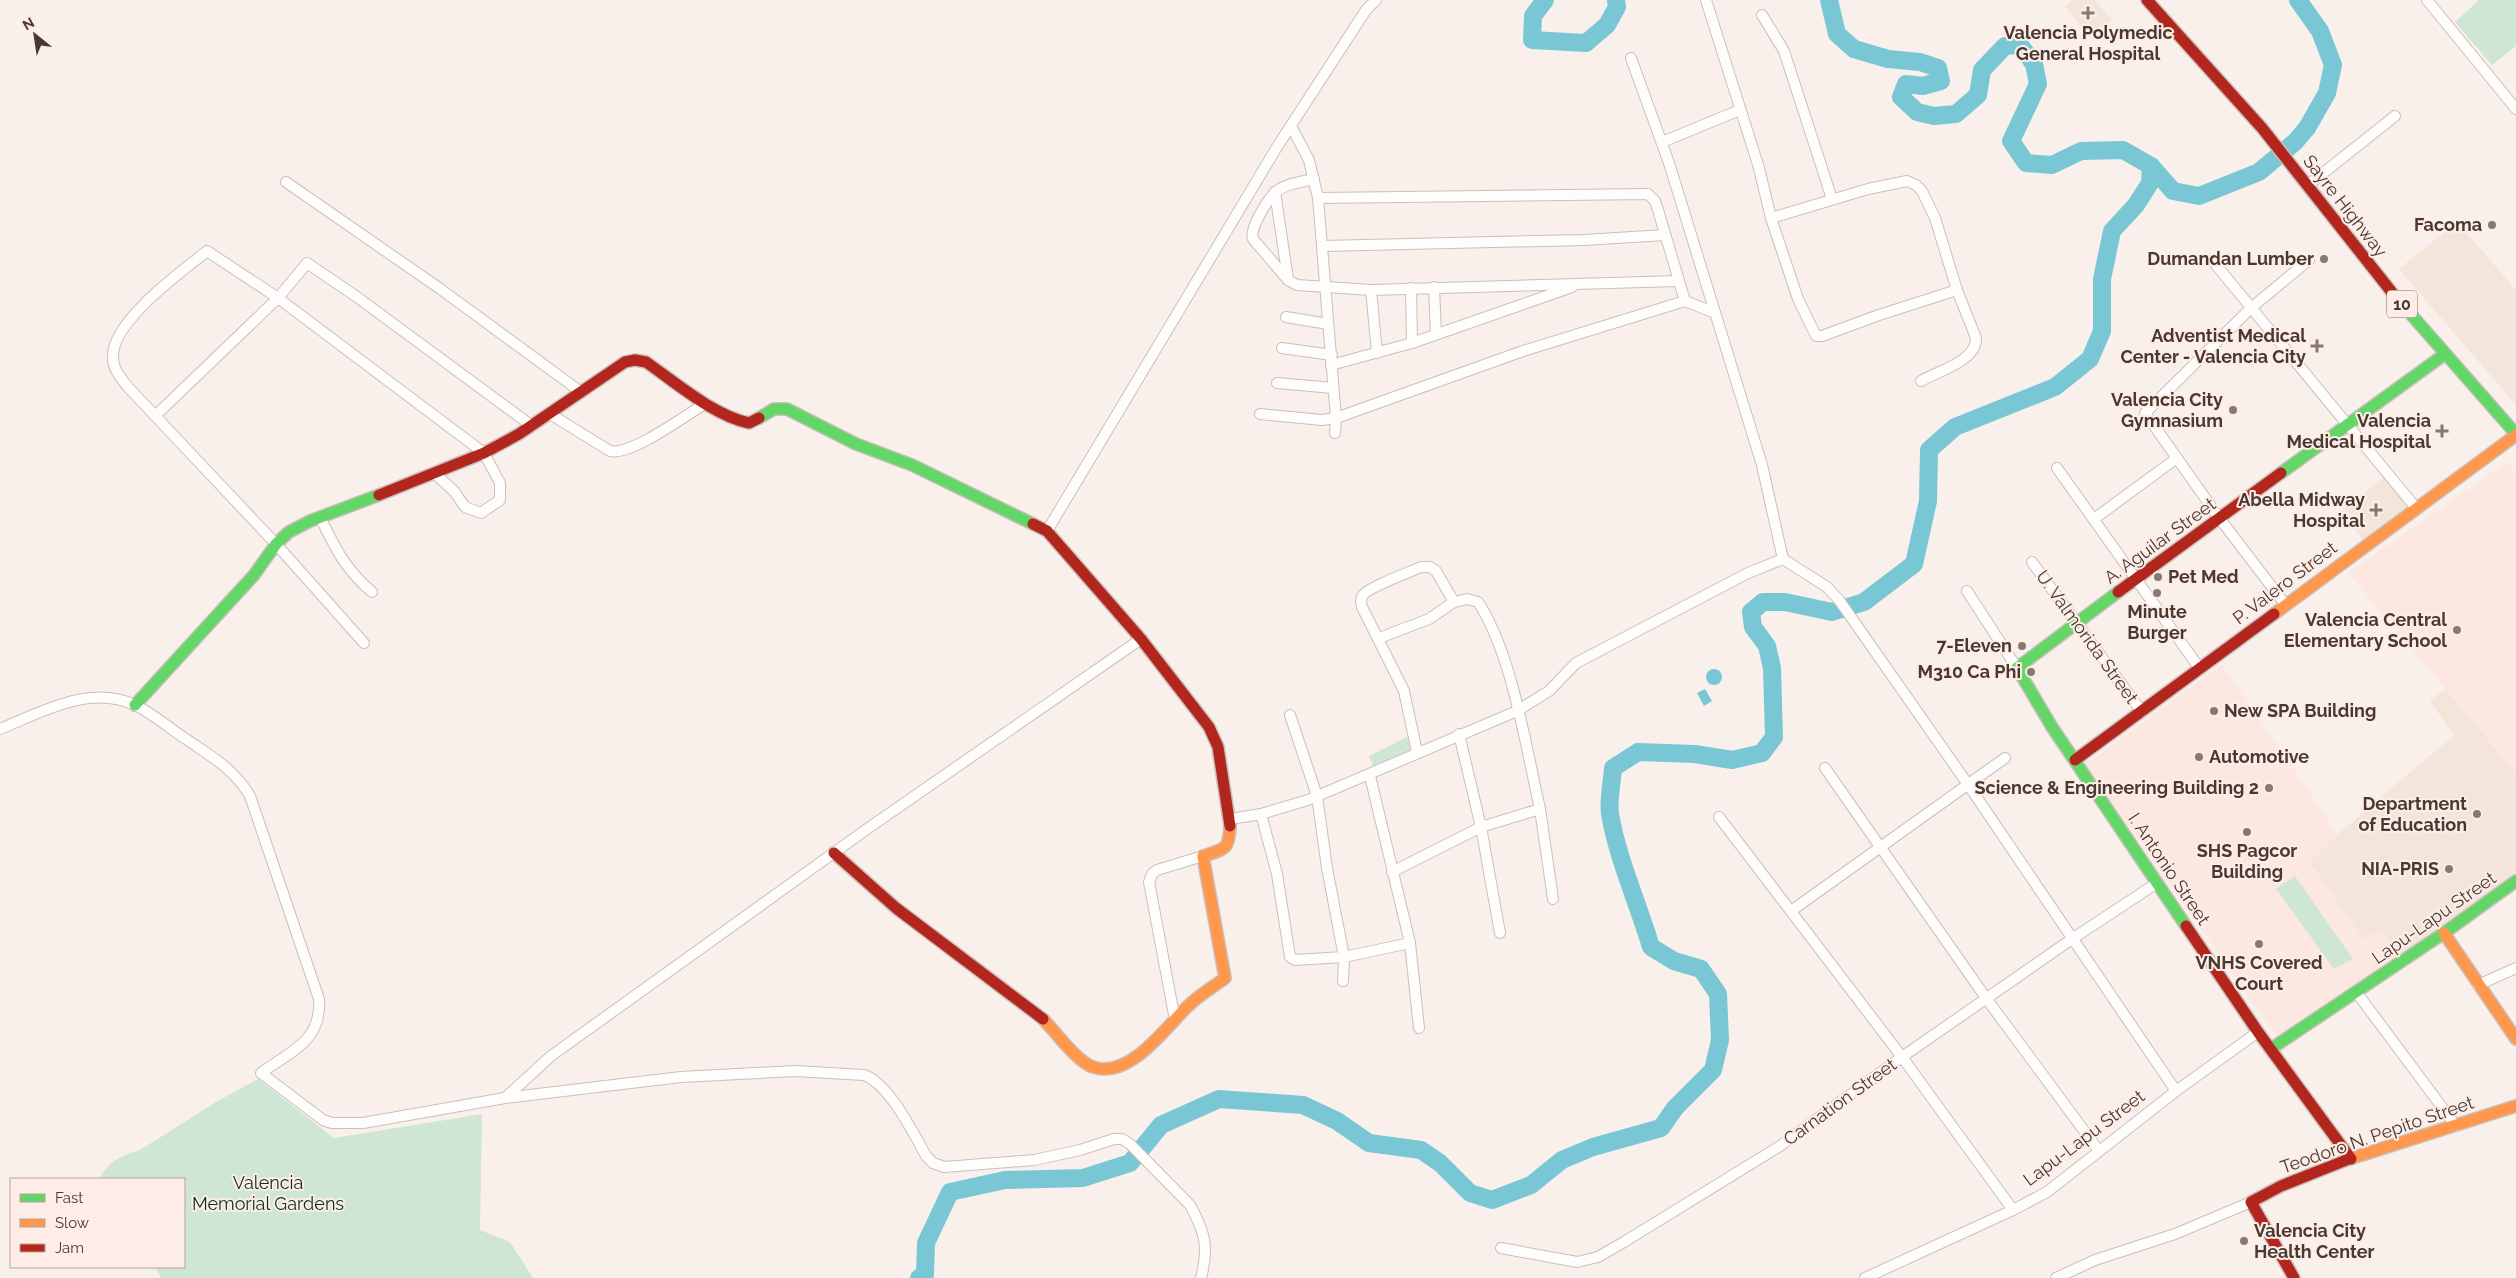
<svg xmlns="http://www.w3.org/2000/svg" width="2516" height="1278" font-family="Raleway,sans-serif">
<rect width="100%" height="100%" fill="#f9f0ec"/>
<g fill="#f4e5db">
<path d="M2457 222 2516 290V405L2399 269Z"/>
<path d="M2446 688 2516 773V872L2401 959 2364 940 2309 862 2338 834 2454 735 2430 701Z"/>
</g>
<g fill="#fce8e0">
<path d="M2507 462 2516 473V773L2348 573Z"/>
<path d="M2222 664 2338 834 2309 863 2364 939 2381 929 2401 959 2279 1039 2085 765Z"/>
</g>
<g fill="#f2e6db">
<path d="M2073 0H2095L2112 20 2089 37 2065 6Z"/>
<path d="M2386 476 2411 508 2363 540 2341 511Z"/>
</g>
<g fill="#cfe6d5">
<path d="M2479 0H2516V46L2492 65 2455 22Z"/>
<path d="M1407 737 1412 752 1375 770 1369 756Z"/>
<path d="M2295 876 2353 959 2334 969 2276 889Z"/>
<path d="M258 1079 334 1138 482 1114 480 1230 510 1242 533 1278H161L155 1267H184V1179H100C107 1162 120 1156 140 1150L216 1102Z"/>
</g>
<g fill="#79c7d4">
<circle cx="1714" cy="677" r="8"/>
<path d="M1705 689 1712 701 1704 706 1697 693Z"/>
</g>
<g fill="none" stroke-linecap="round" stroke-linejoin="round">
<g stroke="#79c7d4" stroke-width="18">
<path d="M1545 0 1533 16 1532 40 1586 43 1607 25 1617 7 1616 0"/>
<path d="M1829 0 1837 34 1854 49 1888 59 1920 62 1938 68 1941 81 1923 86 1906 84 1901 97 1917 112 1934 116 1956 114 1978 95 1982 70 2005 46 2020 45 2034 64 2038 84 2011 141 2026 163 2052 165 2081 151 2123 150 2151 166 2173 191 2199 196 2259 172 2295 142 2307 128 2327 93 2333 65 2320 31 2298 0"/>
<path d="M919 1278 925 1274 926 1243 950 1192 1005 1180 1083 1178 1130 1163 1161 1125 1219 1099 1303 1105 1337 1121 1369 1143 1421 1150 1440 1163 1470 1193 1492 1200 1531 1185 1562 1160 1593 1147 1661 1128 1675 1108 1713 1070 1720 1040 1718 994 1701 969 1674 961 1651 947C1638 903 1618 860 1610 814 1608 800 1612 783 1613 768L1638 752 1695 754 1732 760 1762 753 1774 737 1772 668 1767 646 1753 627 1751 612 1763 602H1785L1832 612 1864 602 1914 564 1928 501 1929 450 1955 427 2055 387 2090 359 2102 331V279L2112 231 2136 205 2150 183 2151 166"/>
</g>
<defs>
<g id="street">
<path d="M1706 0 1759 168 1771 218 1798 299 1816 336H1822L1879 315 1957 290 1976 338C1977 361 1938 371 1921 381"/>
<path d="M2427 0 2516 109"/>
<path d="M1762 15 1784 51 1832 199"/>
<path d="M1631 58 1669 163 1762 465 1783 559 1827 587 1839 600 1967 783 2176 1091"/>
<path d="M1291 126 1309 160 1318 198 1336 418 1335 433"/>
<path d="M1662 142 1740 110"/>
<path d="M1314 179C1302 182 1287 183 1277 191 1268 198 1249 229 1253 239L1288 280 1297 285 1371 290 1678 281"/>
<path d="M286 182 439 288 581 392"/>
<path d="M2307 186 2395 116"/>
<path d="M1275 192 1288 279"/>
<path d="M1318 198 1648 194 1655 201 1658 210 1685 301"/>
<path d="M1771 218 1868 189 1907 181 1916 185 1922 191 1935 218 1957 290"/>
<path d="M1322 246 1584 240 1665 235"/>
<path d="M2212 260 2416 508"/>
<path d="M1434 287 1436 334"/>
<path d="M1411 288 1412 343"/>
<path d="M1371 290 1377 353"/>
<path d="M1286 317 1328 324"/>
<path d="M1282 348 1332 355"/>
<path d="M1331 365 1412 343 1572 287"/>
<path d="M1277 383 1333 388"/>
<path d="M550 414 610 451C631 456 686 415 706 403"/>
<path d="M1260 414 1322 420 1336 418 1523 351 1685 301 1715 313"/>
<path d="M155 416 278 298 484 453 500 483V500L481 513 465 507 454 491 434 473"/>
<path d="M2057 468 2200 669"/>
<path d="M320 517C335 548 345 569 372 592"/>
<path d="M2094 519 2177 458"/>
<path d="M1047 531 1277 147 1366 10 1376 0"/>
<path d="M2032 562 2142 712"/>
<path d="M1967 591 2017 668"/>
<path d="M2285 604 2220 519 2145 413 2251 308 2309 260"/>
<path d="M1379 638 1429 619 1454 602"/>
<path d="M364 643 276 544 127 386C120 377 112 368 113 355 114 320 180 273 207 251L278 298 307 263 357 297 532 426"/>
<path d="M1290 715 1317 796 1327 868 1344 957 1343 981"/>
<path d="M0 729C42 712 89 684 135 705 152 713 169 728 186 739 212 757 233 768 250 796L319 999C322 1041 291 1051 261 1073L323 1120 332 1123H363L505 1098 681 1077 795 1071 864 1075C889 1084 913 1132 926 1156L933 1163 944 1167 1034 1160 1080 1150 1114 1139H1122L1130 1144 1190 1205C1205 1232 1209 1247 1201 1278"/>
<path d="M1459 734 1481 827 1500 933"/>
<path d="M1825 768 1986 998 2099 1151"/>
<path d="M1370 776 1410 943 1419 1028"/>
<path d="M1540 809 1553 899"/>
<path d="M1261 814 1277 874 1290 957 1295 960 1344 957 1410 943"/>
<path d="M1719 817 1902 1057 2013 1210"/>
<path d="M1230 819 1261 814 1308 800 1517 711 1549 691 1576 663 1748 573 1783 559"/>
<path d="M1392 872 1481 827 1540 809C1526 748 1512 653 1478 602L1467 599 1454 602 1436 571 1430 567H1421C1410 572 1369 587 1363 595 1360 599 1361 603 1362 607L1404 691 1417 752"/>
<path d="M1791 911 2005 758"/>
<path d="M2478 985 2516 968"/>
<path d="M2357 993 2456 1126"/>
<path d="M1175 1020 1149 882 1152 874 1157 870 1203 856"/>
<path d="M505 1098 551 1056 867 829 1141 639"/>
<path d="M1501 1248 1577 1262 1598 1257 1624 1242 1780 1146 1902 1057 2072 939 2157 883"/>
<path d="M1865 1278 2013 1210 2047 1192 2176 1091 2258 1032"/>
<path d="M2056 1278 2095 1260 2175 1234 2251 1202"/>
</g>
<g id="fast">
<path d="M2394 295 2516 434"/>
<path d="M759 418 774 409H787L856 444 912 465 1033 524"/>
<path d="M2281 473 2445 354"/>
<path d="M2118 592 2017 668 2052 727 2186 926"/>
<path d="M135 705 254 575 276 544 289 532 310 521 379 495"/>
<path d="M2272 1048 2444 933 2516 881"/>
</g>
<g id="slow">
<path d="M2274 614 2516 435"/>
<path d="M2444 933 2516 1039"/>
<path d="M1043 1019C1055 1031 1077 1062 1093 1067 1129 1080 1165 1028 1188 1006 1199 995 1213 987 1225 978L1203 856C1225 849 1229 850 1230 826"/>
<path d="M2349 1159 2516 1106"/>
</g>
<g id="jam">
<path d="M2147 0 2262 128 2394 295"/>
<path d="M379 495 484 453 519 434 625 362 635 360 646 362C675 382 714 416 749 423L759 418"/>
<path d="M1033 524 1047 531 1141 639 1209 727 1218 747 1230 826"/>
<path d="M2118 592 2281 473"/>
<path d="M2075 760 2274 614"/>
<path d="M834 853 896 908 1043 1019"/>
<path d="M2186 926 2258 1032 2351 1159"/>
<path d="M2294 1278 2251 1202 2281 1186 2349 1159"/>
</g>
</defs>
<use href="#street" stroke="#cabfbb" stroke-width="12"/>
<use href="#fast" stroke="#cabfbb" stroke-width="14"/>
<use href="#slow" stroke="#cabfbb" stroke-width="14"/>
<use href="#jam" stroke="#cabfbb" stroke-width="14"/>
<use href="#street" stroke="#fefdfc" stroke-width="10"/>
<use href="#fast" stroke="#63d668" stroke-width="11"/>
<use href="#slow" stroke="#ff974d" stroke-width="11"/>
<use href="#jam" stroke="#b3261e" stroke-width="11"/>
</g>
<g fill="#867973" stroke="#feede7" stroke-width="2">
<path d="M2085.5 5.5h5v5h5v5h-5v5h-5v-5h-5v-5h5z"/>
<circle cx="2492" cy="225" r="5"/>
<circle cx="2324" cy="259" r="5"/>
<path d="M2314.5 338.5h5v5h5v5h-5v5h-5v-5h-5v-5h5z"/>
<circle cx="2233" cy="410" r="5"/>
<path d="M2439.5 423.5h5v5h5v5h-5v5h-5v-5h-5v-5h5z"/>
<path d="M2373.5 502.5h5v5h5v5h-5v5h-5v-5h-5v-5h5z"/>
<circle cx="2158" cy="577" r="5"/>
<circle cx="2157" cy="593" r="5"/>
<circle cx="2457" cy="630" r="5"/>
<circle cx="2022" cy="646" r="5"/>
<circle cx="2031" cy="672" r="5"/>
<circle cx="2214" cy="711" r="5"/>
<circle cx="2199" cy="757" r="5"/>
<circle cx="2269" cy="788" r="5"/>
<circle cx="2477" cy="814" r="5"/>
<circle cx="2247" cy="832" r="5"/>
<circle cx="2449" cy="869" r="5"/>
<circle cx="2259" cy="944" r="5"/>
<circle cx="2244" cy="1241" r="5"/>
</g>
<g text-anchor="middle" stroke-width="4" stroke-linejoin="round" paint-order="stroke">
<rect fill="#feede7" stroke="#7f6f68" stroke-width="1" x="2387" y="290.5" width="30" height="27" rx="4"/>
<g font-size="16" font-weight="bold" fill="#483932">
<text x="2402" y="310">10</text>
</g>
<g font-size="18" font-weight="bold" fill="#483932" stroke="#feede7" text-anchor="end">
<text x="2088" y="39" text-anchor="middle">Valencia Polymedic<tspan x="2088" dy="21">General Hospital</tspan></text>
<text x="2482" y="231">Facoma</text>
<text x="2314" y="265">Dumandan Lumber</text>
<text x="2306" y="342">Adventist Medical<tspan x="2306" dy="21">Center - Valencia City</tspan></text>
<text x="2223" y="406">Valencia City<tspan x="2223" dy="21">Gymnasium</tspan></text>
<text x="2431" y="427">Valencia<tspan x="2431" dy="21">Medical Hospital</tspan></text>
<text x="2365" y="506">Abella Midway<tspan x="2365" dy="21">Hospital</tspan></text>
<text x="2168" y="583" text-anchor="start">Pet Med</text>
<text x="2157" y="618" text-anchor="middle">Minute<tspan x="2157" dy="21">Burger</tspan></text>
<text x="2447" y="626">Valencia Central<tspan x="2447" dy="21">Elementary School</tspan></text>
<text x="2012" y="652">7-Eleven</text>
<text x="2021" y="678">M310 Ca Phi</text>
<text x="2224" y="717" text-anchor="start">New SPA Building</text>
<text x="2209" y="763" text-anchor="start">Automotive</text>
<text x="2259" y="794">Science &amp; Engineering Building 2</text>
<text x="2467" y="810">Department<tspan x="2467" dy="21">of Education</tspan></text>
<text x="2247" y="857" text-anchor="middle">SHS Pagcor<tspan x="2247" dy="21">Building</tspan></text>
<text x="2439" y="875">NIA-PRIS</text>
<text x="2259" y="969" text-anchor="middle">VNHS Covered<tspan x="2259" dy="21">Court</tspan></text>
<text x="2254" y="1237" text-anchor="start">Valencia City<tspan x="2254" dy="21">Health Center</tspan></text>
</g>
<g font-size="18" fill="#483932" stroke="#feede7">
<text transform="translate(2345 206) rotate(52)" y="6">Sayre Highway</text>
<text transform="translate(2160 541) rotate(-36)" y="6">A. Aguilar Street</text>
<text transform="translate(2285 583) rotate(-37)" y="6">P. Valero Street</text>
<text transform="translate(2087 637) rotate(54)" y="6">U. Valmorida Street</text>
<text transform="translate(2169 869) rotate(56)" y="6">I. Antonio Street</text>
<text transform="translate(2434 918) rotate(-35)" y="6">Lapu-Lapu Street</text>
<text transform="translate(1840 1102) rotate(-36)" y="6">Carnation Street</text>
<text transform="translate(2377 1135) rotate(-19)" y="6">Teodoro N. Pepito Street</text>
<text transform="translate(2084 1138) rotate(-37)" y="6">Lapu-Lapu Street</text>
</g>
<g font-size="18" fill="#0b311f" stroke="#feede7">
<text x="268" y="1189">Valencia<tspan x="268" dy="21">Memorial Gardens</tspan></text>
</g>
</g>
<rect x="10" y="1178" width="175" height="90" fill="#feede7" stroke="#b5a59f"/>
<rect x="20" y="1194" width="25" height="8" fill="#63d668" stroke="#b5a59f"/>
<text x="55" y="1203" font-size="15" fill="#483932">Fast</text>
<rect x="20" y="1219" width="25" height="8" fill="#ff974d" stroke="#b5a59f"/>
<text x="55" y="1228" font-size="15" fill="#483932">Slow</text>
<rect x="20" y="1244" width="25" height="8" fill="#b3261e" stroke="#b5a59f"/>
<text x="55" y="1253" font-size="15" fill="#483932">Jam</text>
<g transform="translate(35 35) rotate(330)" stroke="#feede7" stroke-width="4" paint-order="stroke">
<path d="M0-4L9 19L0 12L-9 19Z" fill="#483932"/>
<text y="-8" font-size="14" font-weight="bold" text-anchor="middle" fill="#483932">N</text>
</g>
</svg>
